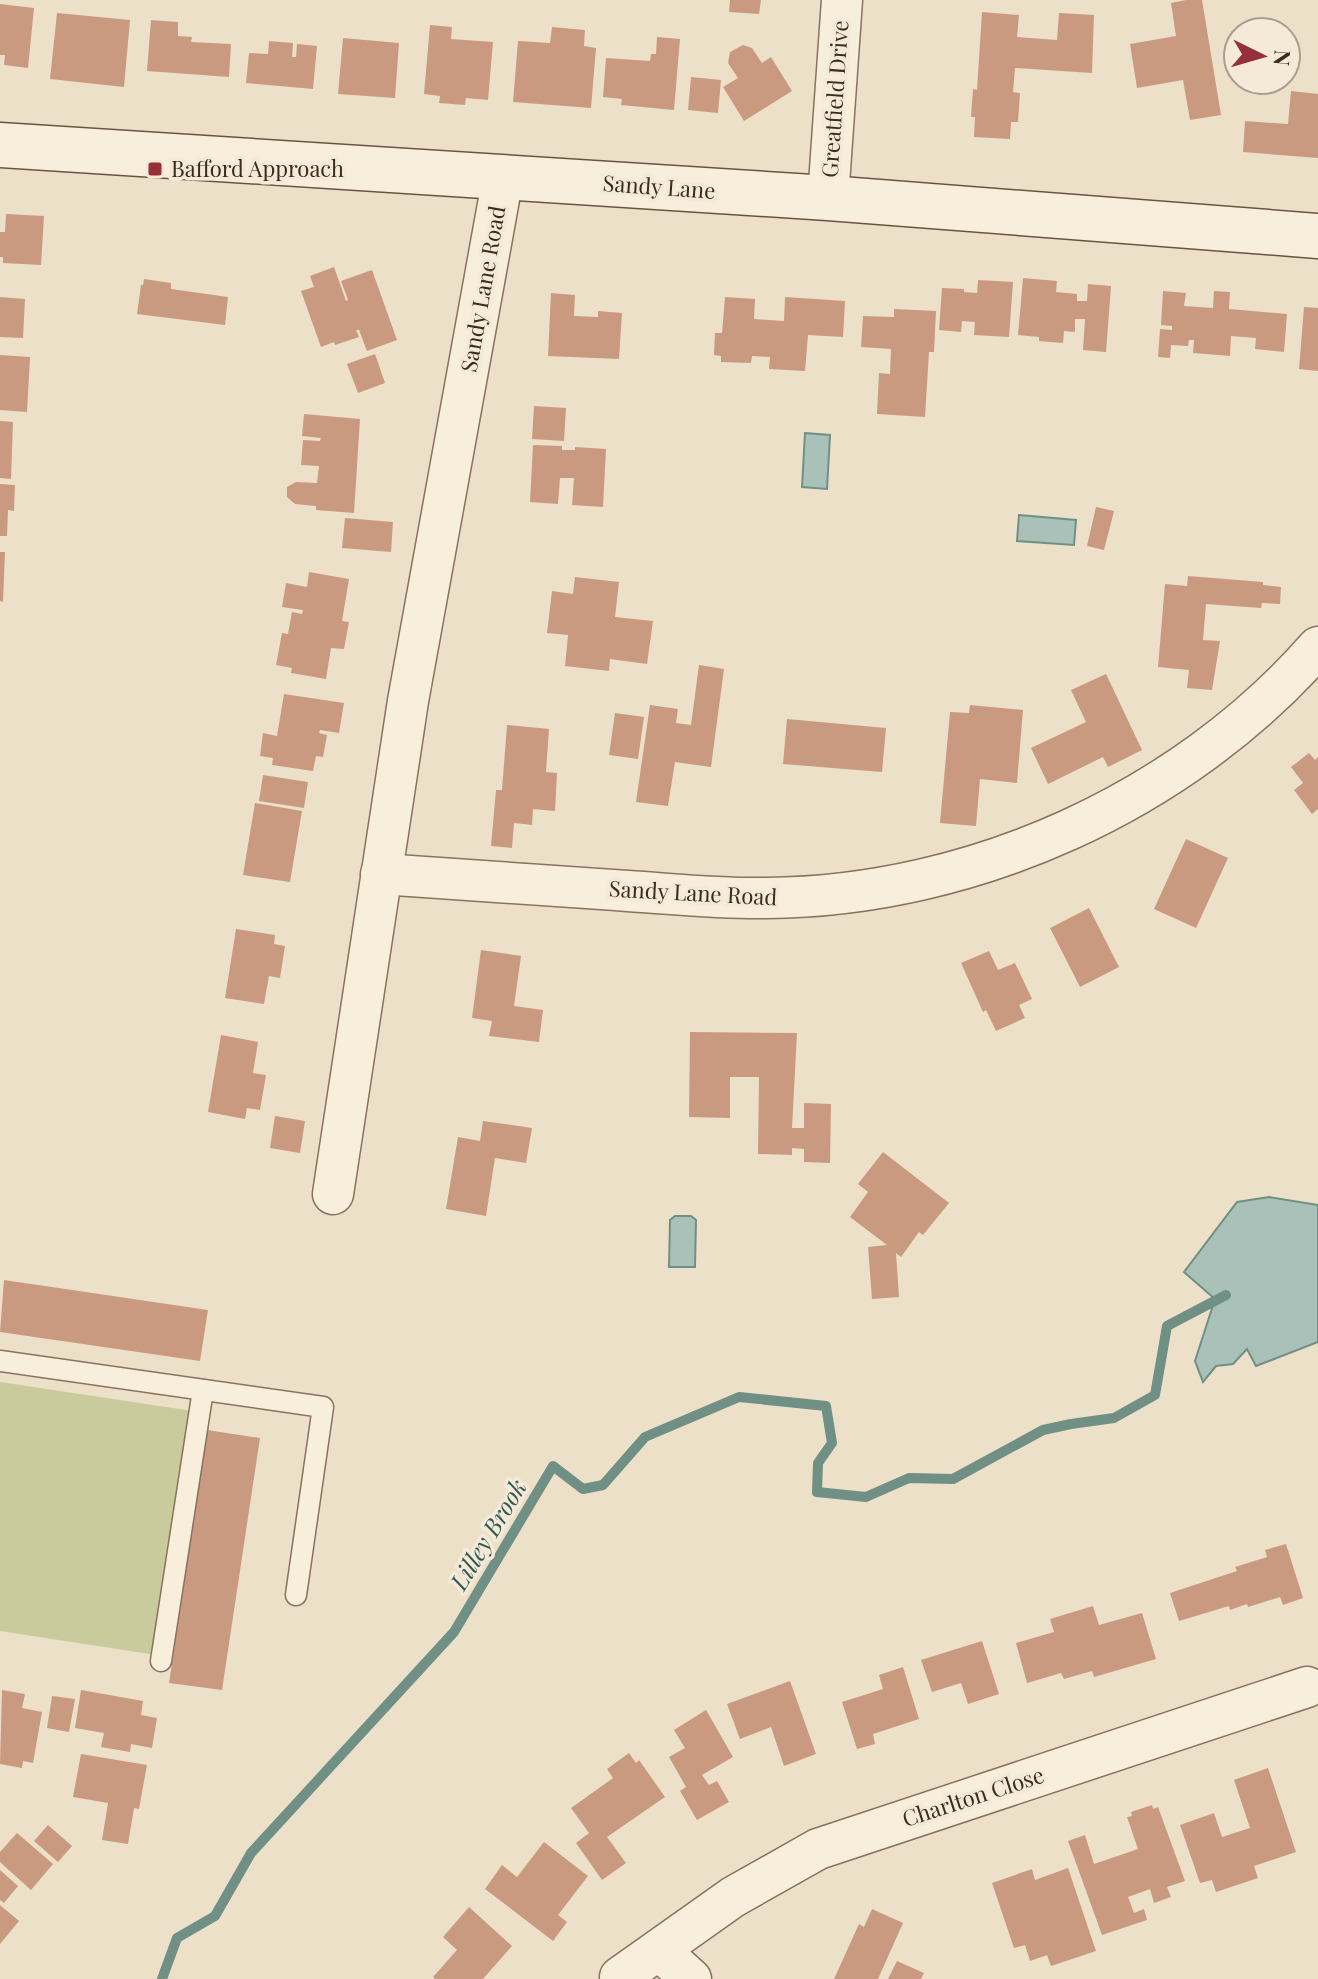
<svg xmlns="http://www.w3.org/2000/svg" width="1318" height="1979" font-family="'Playfair Display',serif">
<rect width="100%" height="100%" fill="#ede0c9"/>
<path fill="#c9cb9c" d="M0 1382 193 1411 156 1655 0 1631Z"/>
<g fill="#a9c1b9" stroke="#709086" stroke-width="2">
<path d="M805 433 830 435 827 489 802 487Z"/>
<path d="M1019 515 1076 520 1074 545 1017 541Z"/>
<path d="M1269 1197 1318 1205V1342L1256 1366 1247 1349 1233 1364 1216 1366 1203 1382 1195 1361 1215 1299 1184 1272 1237 1202Z"/>
<path d="M675 1216H691L696 1220 695 1267H669L670 1220Z"/>
</g>
<g fill="none" stroke-linecap="round" stroke-linejoin="round">
<path stroke="#709086" stroke-width="10" d="M162 1979 177 1938 215 1916 251 1853 454 1632 553 1466 583 1489 603 1485 645 1437 739 1397 826 1406 832 1443 818 1463 817 1492 866 1497 909 1478 953 1479 1043 1430 1071 1424 1114 1418 1155 1395 1167 1326 1226 1295"/>
</g>
<g fill="#c99a80">
<path d="M730 0H761L759 14 729 12Z"/>
<path d="M1186 0H1202L1221 115 1190 120 1183 80 1137 88 1130 44 1176 36 1171 3Z"/>
<path d="M0 4 34 8 28 68 4 65 5 55H0Z"/>
<path d="M982 12 1019 15 1017 37 1057 40 1059 13 1094 15 1092 73 1015 68 1013 92 1020 93 1018 122H1011L1010 139 974 137 975 117H971L973 89 977 90Z"/>
<path d="M57 13 130 20 124 87 50 79Z"/>
<path d="M151 20 178 22V36L192 37 191 42 231 44 229 77 147 71Z"/>
<path d="M430 25 452 27 451 39 493 42 488 100 466 98 465 105 439 103 440 96 424 94Z"/>
<path d="M552 27 585 30 584 46 596 48 591 108 513 102 518 41 550 43Z"/>
<path d="M657 37 680 39 674 110 621 105 622 99 603 97 606 58 650 61 651 54H656Z"/>
<path d="M343 38 399 43 395 98 338 94Z"/>
<path d="M269 41 293 43 292 57H296L297 44 317 46 313 89 246 83 249 53 268 54Z"/>
<path d="M743 45 752 48 762 63 771 57 792 91 744 121 723 87 738 78 728 63 730 52Z"/>
<path d="M691 77 721 80 718 113 688 110Z"/>
<path d="M1291 91 1318 94V158L1243 152 1245 121 1288 124Z"/>
<path d="M6 214 44 216 41 265 3 263V257H0V232H5Z"/>
<path d="M334 267 346 301 348 300 341 281 372 270 397 340 367 351 359 330H356L359 337 335 345 334 342 321 347 301 291 314 287 310 276Z"/>
<path d="M1023 278 1057 281 1056 292 1077 294V301H1087L1088 284 1111 286 1106 352 1083 350 1085 319H1075V332L1064 331 1063 343 1039 341V337L1018 335Z"/>
<path d="M144 279 171 283V289L228 297 225 325 137 314 141 285H143Z"/>
<path d="M978 280 1013 282 1009 337 974 335 975 322 962 321 961 332 939 330 942 288 964 289V292L977 293Z"/>
<path d="M1163 291 1186 293 1184 306 1213 308 1214 291 1230 292 1229 309 1287 314 1284 352 1255 349 1256 338 1231 336 1230 356 1193 353 1194 340H1189L1188 346 1171 345 1170 358 1158 357 1160 329 1172 330V326L1161 325Z"/>
<path d="M551 293 575 295 574 316 598 317V311L622 313 619 359 548 356Z"/>
<path d="M0 297 25 299 23 338 0 337Z"/>
<path d="M725 297 755 299 754 319 784 321 785 297 845 301 843 337 808 335 805 371 769 369 770 357 752 356 751 363 721 362V356L714 355 715 333H722Z"/>
<path d="M1304 307 1318 308V371L1299 369Z"/>
<path d="M894 309 936 311 934 352H929L925 417 877 414 879 373 890 374 891 349 861 347 863 316 894 317Z"/>
<path d="M375 354 385 383 358 393 347 364Z"/>
<path d="M0 355 30 357 27 412 0 410Z"/>
<path d="M534 406 566 408 564 441 532 439Z"/>
<path d="M304 414 360 419 354 513 316 510V506L295 504 287 497V487L296 482 317 483 319 466 301 465 303 440 320 441 321 438 302 436Z"/>
<path d="M0 421 13 422 11 479 0 478Z"/>
<path d="M533 445 562 446V450H575V447L606 449 603 507 572 505 574 478H560L558 504 530 502Z"/>
<path d="M0 484 15 485 14 511 8 510 7 536H0Z"/>
<path d="M1096 507 1114 511 1104 550 1087 546Z"/>
<path d="M345 518 393 522 391 552 342 548Z"/>
<path d="M0 552H5L3 602 0 601Z"/>
<path d="M309 572 349 579 342 621 349 622 344 649 331 648 326 679 291 673 292 668 276 665 282 633 288 634 292 612 302 614 303 610 282 607 286 583 307 587Z"/>
<path d="M1188 576 1263 582V585L1281 587 1280 604 1262 603 1261 608 1206 604 1203 640 1220 641 1212 690 1187 688 1189 670 1158 667 1165 584 1187 586Z"/>
<path d="M575 577 619 582 615 617 653 621 647 664 610 659 609 671 565 666 568 635 547 633 552 591 573 594Z"/>
<path d="M699 665 724 669 711 767 675 762 668 806 636 802 650 705 678 709 676 723 691 725Z"/>
<path d="M1106 674 1142 750 1108 767 1103 757 1048 784 1031 748 1086 722 1071 690Z"/>
<path d="M284 694 344 703 339 733 320 730 319 733 327 735 323 757 316 756 313 771 272 765 273 758 260 756 263 733 277 736Z"/>
<path d="M970 705 1023 710 1017 783 980 779 976 826 940 823 950 712 969 713Z"/>
<path d="M615 713 644 717 638 759 609 755Z"/>
<path d="M787 719 886 728 882 772 783 764Z"/>
<path d="M507 725 549 729 546 772 557 773 555 811 533 809 532 825 514 823 512 848 491 846 496 790H502Z"/>
<path d="M1309 753 1315 760 1318 757V809L1312 814 1294 790 1303 783 1291 767Z"/>
<path d="M263 775 308 782 304 808 259 801Z"/>
<path d="M255 803 302 811 290 882 243 875Z"/>
<path d="M1186 839 1228 858 1196 928 1154 909Z"/>
<path d="M1089 908 1119 967 1080 987 1050 928Z"/>
<path d="M236 929 275 935 274 944 285 946 280 978 269 976 264 1004 225 998Z"/>
<path d="M481 950 521 956 514 1006 543 1010 539 1042 489 1036 492 1021 472 1018Z"/>
<path d="M989 951 998 970 1015 963 1032 999 1019 1005 1025 1018 996 1031 986 1010 983 1012 961 963Z"/>
<path d="M690 1032 797 1033 792 1128H804V1103L831 1104 830 1163 804 1162V1149L792 1148V1155L758 1154 759 1077H730V1118L689 1117Z"/>
<path d="M221 1035 258 1042 253 1073 266 1075 260 1110 247 1108 245 1119 208 1112Z"/>
<path d="M275 1116 305 1121 300 1153 270 1148Z"/>
<path d="M483 1121 532 1128 526 1163 495 1158 486 1216 446 1209 458 1137 480 1141Z"/>
<path d="M883 1152 949 1203 923 1235 919 1232 901 1257 896 1253 899 1297 872 1299 868 1247 887 1245 850 1217 868 1192 858 1184Z"/>
<path d="M4 1280 208 1310 200 1361 0 1332Z"/>
<path d="M207 1430 260 1438 222 1690 169 1683Z"/>
<path d="M1286 1544 1303 1598 1283 1605 1280 1597 1248 1607 1247 1604 1230 1610 1229 1606 1179 1621 1170 1593 1237 1571 1235 1567 1267 1557 1265 1550Z"/>
<path d="M1093 1606 1099 1625 1142 1613 1156 1659 1094 1677 1092 1671 1064 1679 1061 1673 1027 1683 1016 1643 1054 1632 1050 1619Z"/>
<path d="M982 1641 999 1694 968 1704 961 1683 932 1692 921 1660Z"/>
<path d="M903 1667 919 1719 873 1734 875 1744 857 1749 842 1702 883 1689 879 1675Z"/>
<path d="M790 1681 816 1754 784 1766 771 1727 740 1739 727 1704Z"/>
<path d="M2 1690 25 1694 22 1708 42 1712 33 1763 23 1761 22 1768 0 1764Z"/>
<path d="M81 1690 143 1701 141 1715 157 1718 152 1748 131 1744 130 1752 101 1747 104 1733 75 1728Z"/>
<path d="M52 1696 75 1699 69 1732 47 1728Z"/>
<path d="M706 1710 733 1757 702 1775 709 1785 717 1781 729 1802 697 1820 680 1791 686 1787 669 1757 685 1748 674 1730Z"/>
<path d="M629 1753 636 1763 639 1760 665 1797 607 1837 626 1863 602 1880 576 1843 589 1833 571 1808 613 1778 607 1769Z"/>
<path d="M81 1754 147 1765 139 1809 134 1808 128 1844 102 1840 108 1803 73 1797Z"/>
<path d="M1268 1768 1296 1852 1254 1866 1258 1878 1216 1892 1212 1880 1200 1883 1180 1825 1214 1813 1222 1837 1250 1828 1234 1780Z"/>
<path d="M1152 1805 1153 1809 1158 1807 1185 1881 1167 1887 1171 1897 1154 1903 1150 1889 1128 1897 1134 1913 1144 1909 1147 1920 1102 1935 1068 1841 1085 1835 1094 1864 1138 1849 1127 1817 1132 1816 1131 1812Z"/>
<path d="M48 1825 72 1846 58 1862 34 1841Z"/>
<path d="M17 1833 53 1864 31 1890 0 1862V1852Z"/>
<path d="M544 1842 588 1876 558 1915 567 1922 553 1941 485 1889 502 1865 517 1877Z"/>
<path d="M1068 1868 1096 1951 1051 1966 1047 1955 1030 1961 1025 1945 1014 1948 992 1883 1032 1869 1035 1880Z"/>
<path d="M0 1870 18 1886 4 1903 0 1900Z"/>
<path d="M0 1905 19 1921 0 1944Z"/>
<path d="M469 1907 512 1946 483 1979H435L433 1977 457 1950 443 1937Z"/>
<path d="M872 1909 903 1923 878 1979H834L859 1924 864 1927Z"/>
<path d="M897 1961 924 1973 921 1979H888Z"/>
</g>
<g fill="none" stroke-linecap="round" stroke-linejoin="round">
<defs>
<g id="lane">
<path d="M0 1361 323 1407 296 1595"/>
<path d="M161 1661 203 1390"/>
</g>
<g id="street">
<path d="M828 198 842 0"/>
<path d="M381 874C464 880 546 885 628 891 675 894 720 899 767 898 973 896 1182 802 1318 647"/>
<path d="M333 1194 408 701 503 177"/>
<path d="M659 1950 691 1979"/>
<path d="M620 1977 733 1897 818 1849 1307 1687"/>
</g>
<path id="secondary" d="M0 145 828 198 1318 236"/>
</defs>
<use href="#lane" stroke="#89725e" stroke-width="23"/>
<use href="#street" stroke="#89725e" stroke-width="43"/>
<use href="#secondary" stroke="#6b5341" stroke-width="47"/>
<use href="#lane" stroke="#f8eedc" stroke-width="20"/>
<use href="#street" stroke="#f8eedc" stroke-width="40"/>
<use href="#secondary" stroke="#f8eedc" stroke-width="44"/>
</g>
<rect fill="#953038" stroke="#f5ead8" stroke-width="3" x="147" y="161" width="16" height="16" rx="4"/>
<g text-anchor="middle" stroke-width="7" stroke-linejoin="round" paint-order="stroke">
<g font-size="22" fill="#3a2b21" stroke="#f5ead8">
<text transform="translate(835 99) rotate(-86)" y="8">Greatfield Drive</text>
<text transform="translate(659 187) rotate(4)" y="8">Sandy Lane</text>
<text transform="translate(483 289) rotate(-80)" y="8">Sandy Lane Road</text>
<text transform="translate(693 893) rotate(3)" y="8">Sandy Lane Road</text>
<text transform="translate(973 1797) rotate(-18)" y="8">Charlton Close</text>
</g>
<g font-size="22" fill="#3a2b21" stroke="#f5ead8" text-anchor="start">
<text x="171" y="177">Bafford Approach</text>
</g>
<g font-size="24" font-style="italic" fill="#315953" stroke="#f5ead8">
<text transform="translate(489 1535) rotate(-59)" y="8">Lilley Brook</text>
</g>
</g>
<g transform="translate(1262 56) rotate(95)"><circle r="38" fill="#f5ead8" stroke="#aa9e8f" stroke-width="2"/>
<path d="M0-6L14 30L0 20L-14 30Z" fill="#953038"/>
<text y="-12" font-size="22" font-weight="bold" text-anchor="middle" fill="#3a2b21">N</text>
</g>
</svg>
